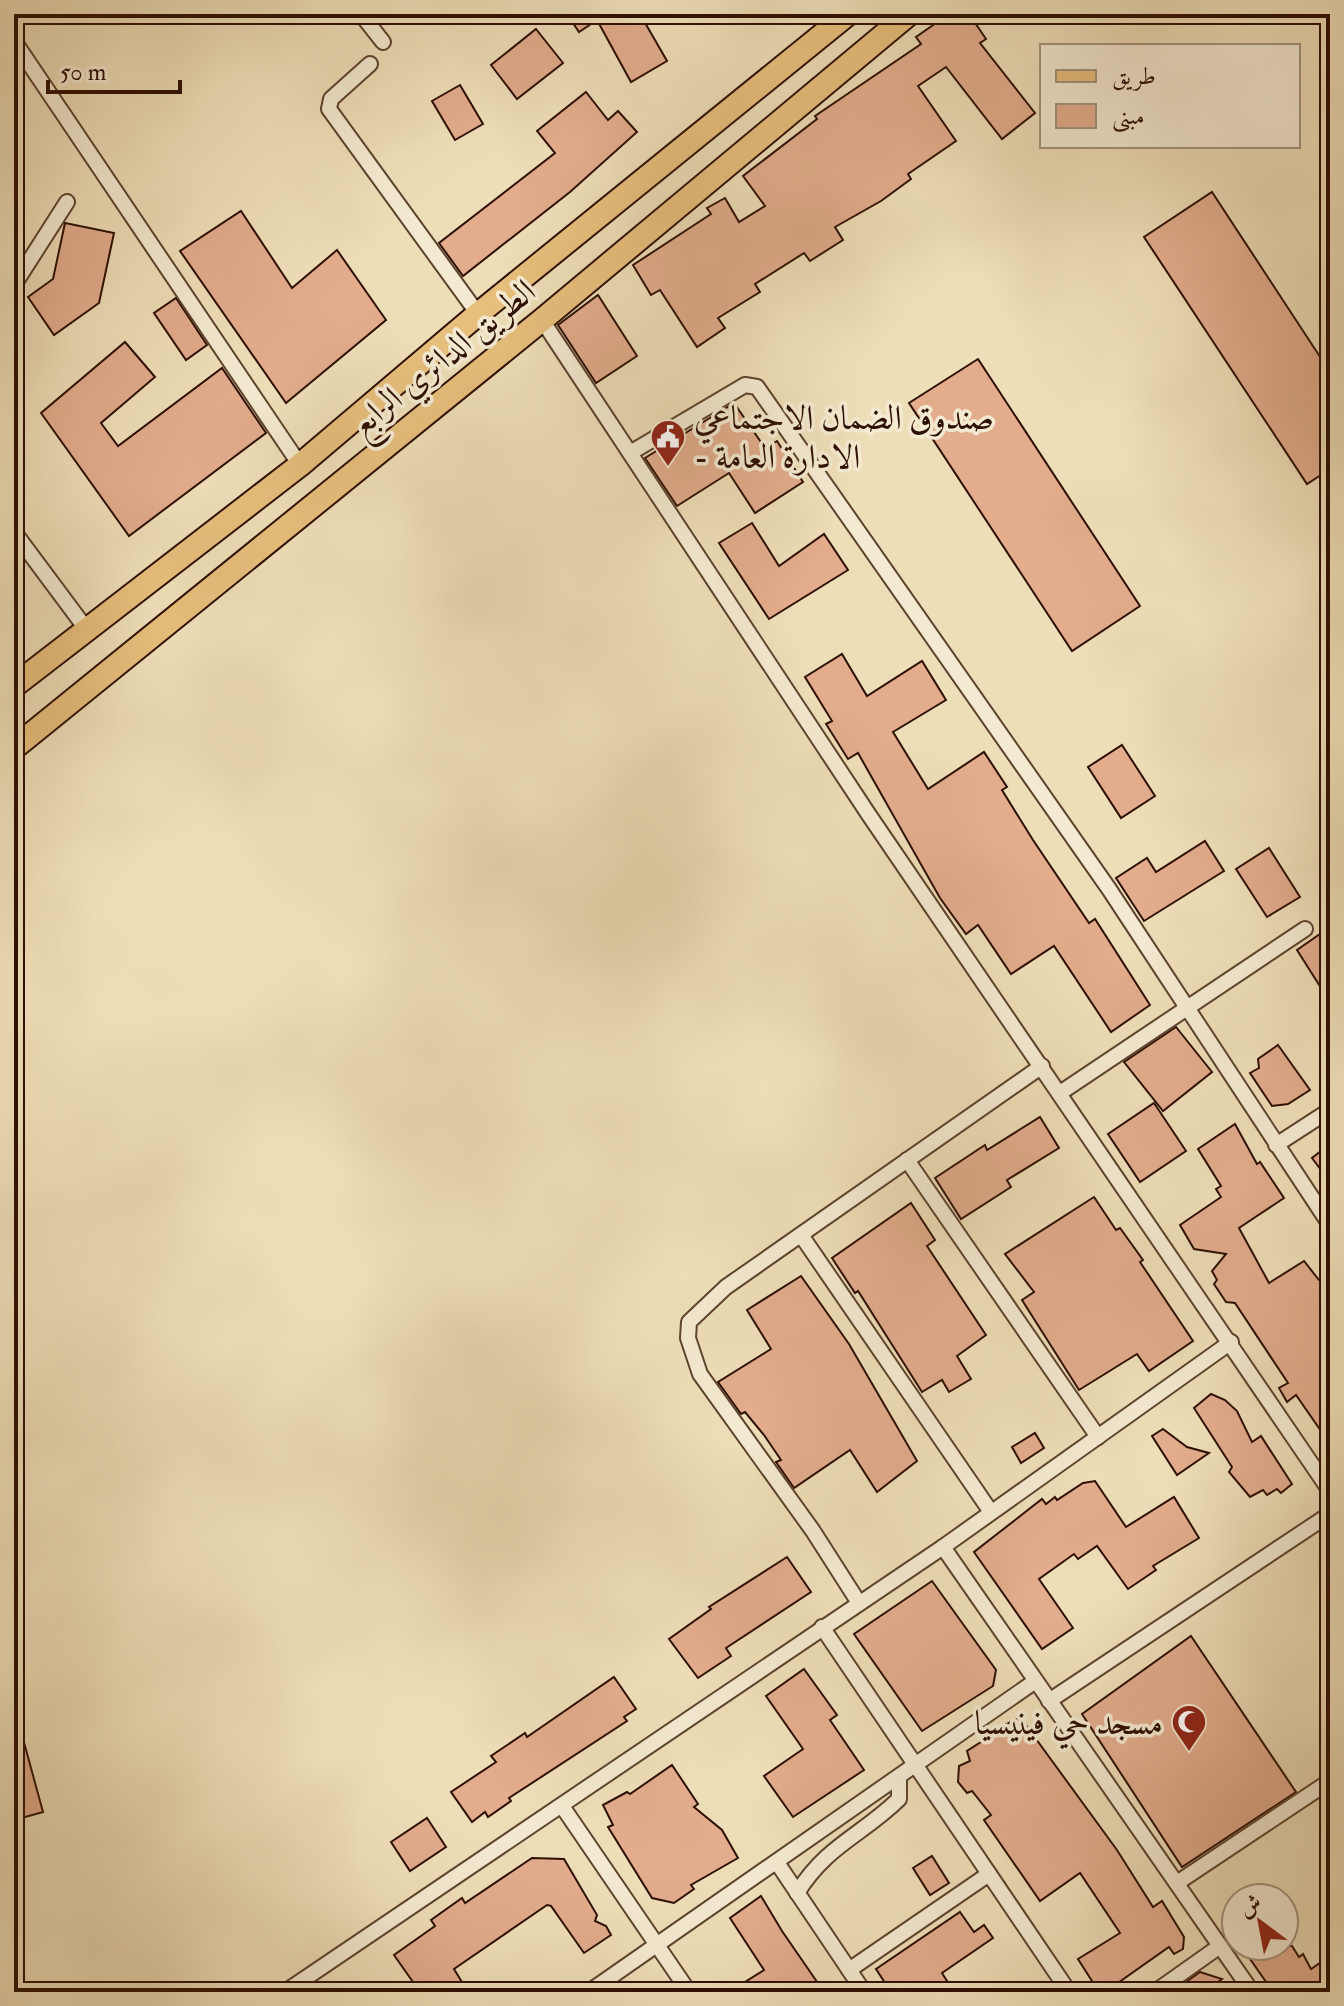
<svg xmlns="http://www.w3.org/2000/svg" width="1344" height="2006" font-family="'IM FELL Double Pica',Amiri,serif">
<rect width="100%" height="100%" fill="#eedeb8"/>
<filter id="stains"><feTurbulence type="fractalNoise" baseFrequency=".0025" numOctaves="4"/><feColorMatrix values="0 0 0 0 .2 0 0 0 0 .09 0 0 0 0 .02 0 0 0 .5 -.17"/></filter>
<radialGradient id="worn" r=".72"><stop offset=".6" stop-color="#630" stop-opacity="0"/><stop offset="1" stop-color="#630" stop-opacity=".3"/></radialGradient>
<g fill="#e2ac8d" stroke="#2d0f00" stroke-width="2">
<path d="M567 14H640L667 61 631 82 597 20 579 32Z"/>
<path d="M949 14H969L986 39 980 43 1035 113 1002 139 946 67 918 86 956 141 908 174 911 179 881 201 835 227 843 240 810 261 804 253 755 284 760 292 718 318 725 328 697 347 660 290 651 295 633 265 711 214 707 208 725 198 739 222 765 206 743 176 817 119 815 116 921 44 916 37Z"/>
<path d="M536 29 563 63 517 99 491 65Z"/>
<path d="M460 85 483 124 455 140 432 101Z"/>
<path d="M586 92 608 120 618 111 637 132 570 192 463 276 439 243 555 153 537 131Z"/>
<path d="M1212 192 1330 372V469L1307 484 1144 237Z"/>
<path d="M241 211 292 288 337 250 386 320 286 403 180 251Z"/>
<path d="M65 223 114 233 99 303 54 335 28 297 53 279Z"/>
<path d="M598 295 637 356 596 383 558 325Z"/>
<path d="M176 298 207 345 186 360 154 313Z"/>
<path d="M125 342 155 377 101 423 118 446 222 368 266 433 129 536 41 413Z"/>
<path d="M978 359 1140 606 1072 651 909 403Z"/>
<path d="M734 403 765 448 777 441 803 482 755 513 729 473 677 506 645 458Z"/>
<path d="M752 523 779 566 824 534 848 570 769 619 719 543Z"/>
<path d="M842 654 867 696 922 661 946 700 893 732 928 789 984 752 1007 787 1002 790 1033 840 1089 923 1095 919 1150 1005 1111 1032 1054 946 1011 974 978 925 966 934 940 898 858 753 848 759 826 724 832 721 805 677Z"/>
<path d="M1122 745 1155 796 1121 818 1088 767Z"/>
<path d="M1205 841 1224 871 1144 921 1116 878 1147 858 1156 872Z"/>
<path d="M1269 848 1300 897 1267 917 1236 869Z"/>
<path d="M1330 927V1002L1297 950Z"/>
<path d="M1176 1027 1212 1072 1163 1111 1124 1062Z"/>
<path d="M1278 1045 1310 1090 1288 1104 1272 1106 1250 1073 1259 1068 1258 1059Z"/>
<path d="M1154 1103 1186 1151 1140 1182 1108 1134Z"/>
<path d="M1040 1117 1059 1148 1007 1180 1011 1187 961 1219 935 1178 985 1145 987 1150Z"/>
<path d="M1235 1124 1257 1164 1260 1162 1284 1198 1239 1228 1269 1283 1304 1261 1319 1280H1330V1444L1296 1395 1287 1402 1279 1388 1288 1383 1235 1303 1226 1302 1214 1284 1217 1280 1212 1271 1226 1254 1194 1249 1180 1225 1221 1197 1216 1189 1221 1186 1198 1149Z"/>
<path d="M1330 1144V1182L1312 1158Z"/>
<path d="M1094 1197 1116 1230 1120 1228 1143 1260 1140 1262 1193 1341 1149 1371 1137 1354 1079 1390 1022 1300 1034 1292 1005 1254Z"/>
<path d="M911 1203 935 1240 927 1246 986 1335 957 1356 971 1379 949 1392 942 1380 922 1392 858 1291 855 1293 832 1258Z"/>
<path d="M801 1276 849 1344 917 1461 877 1492 850 1450 794 1488 776 1462 781 1460 764 1435 745 1412 741 1414 718 1382 771 1349 747 1310Z"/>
<path d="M1211 1394 1225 1400 1237 1411 1252 1442 1261 1436 1292 1484 1281 1493 1277 1489 1267 1495 1263 1490 1250 1497 1229 1472 1232 1467 1194 1408Z"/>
<path d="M1163 1429 1187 1447 1209 1453 1177 1475 1152 1436Z"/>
<path d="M1035 1433 1044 1448 1021 1463 1012 1447Z"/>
<path d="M1095 1481 1126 1527 1174 1497 1199 1538 1153 1566 1156 1570 1128 1589 1097 1546 1078 1559 1074 1554 1039 1579 1073 1628 1042 1649 974 1552 1042 1499 1046 1504 1055 1497 1057 1500 1083 1483Z"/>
<path d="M787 1557 811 1592 726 1648 731 1656 698 1678 669 1639 711 1609 709 1607Z"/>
<path d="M932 1581 996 1670 993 1686 922 1731 854 1634Z"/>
<path d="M1191 1636 1296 1792 1182 1867 1082 1714Z"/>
<path d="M804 1669 837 1715 830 1720 864 1770 793 1817 764 1776 803 1749 766 1696Z"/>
<path d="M614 1677 636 1709 624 1717 627 1721 509 1798 511 1801 488 1817 485 1812 472 1822 451 1792 496 1762 491 1756 525 1733 527 1737Z"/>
<path d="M1020 1717 1117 1850 1153 1907 1162 1901 1184 1937 1183 1949 1174 1954 1169 1947 1105 1992H1099L1078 1959 1120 1933 1080 1873 1040 1901 984 1820 991 1815 972 1791 967 1793 958 1782 959 1766 970 1761 967 1751 987 1738 986 1735Z"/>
<path d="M19 1724 43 1812 18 1819 14 1802V1725Z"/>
<path d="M672 1765 698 1804 694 1807 722 1830 738 1858 691 1885 694 1889 674 1903 652 1898 608 1827 613 1825 603 1805 627 1792 630 1794Z"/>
<path d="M427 1818 446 1847 410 1871 391 1842Z"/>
<path d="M932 1856 949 1883 930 1895 913 1868Z"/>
<path d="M532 1858 564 1859 597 1915 595 1921 606 1926 611 1935 584 1953 551 1906 547 1905 454 1969 468 1992H420L394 1955 435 1926 431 1920 462 1898 465 1903Z"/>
<path d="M761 1896 782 1931 824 1992H729L764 1970 730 1918Z"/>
<path d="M960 1912 974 1932 984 1925 993 1938 942 1973 954 1992H891L876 1969Z"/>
<path d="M1241 1946H1292L1299 1957 1303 1954 1311 1969 1330 1956V1988L1325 1992H1273Z"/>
<path d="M1200 1972 1222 1979 1204 1992H1172Z"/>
</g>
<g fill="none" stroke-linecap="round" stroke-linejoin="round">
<defs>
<g id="minor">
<path d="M361 14 383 42"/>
<path d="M14 41 300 465"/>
<path d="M370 64 331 99 329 109 478 314"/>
<path d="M14 285 67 202"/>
<path d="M542 320 869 815 1330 1491"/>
<path d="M630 453 745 385 757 387 1109 889 1330 1225"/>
<path d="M14 532 87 630"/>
<path d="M1060 1093 1305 929"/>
<path d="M1276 1145 1330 1110"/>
<path d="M907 1160 1098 1437"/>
<path d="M801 1235 991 1512"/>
<path d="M943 1547 1252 1992"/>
<path d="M859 1603 813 1531 700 1374 688 1338 689 1322 726 1287 1042 1066"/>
<path d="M822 1627 1069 1992"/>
<path d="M1049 1701 1330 1514"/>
<path d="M562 1806 689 1992"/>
<path d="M778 1864 864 1992"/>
<path d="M1177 1883 1330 1781"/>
<path d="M797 1893C827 1845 861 1836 899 1799V1778"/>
<path d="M849 1970 989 1874"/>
<path d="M285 1992 943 1547 1231 1342"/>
<path d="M589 1992 1034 1682"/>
<path d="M1155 1992 1220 1946"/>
</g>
<g id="primary">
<path d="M14 686 300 465 478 314 848 14"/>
<path d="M14 748 542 320 909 14"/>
</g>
</defs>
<use href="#minor" stroke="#5d432e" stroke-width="18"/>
<use href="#primary" stroke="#2d0f00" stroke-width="26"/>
<use href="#minor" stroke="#f4ead1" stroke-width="14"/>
<use href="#primary" stroke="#e7bf7c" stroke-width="22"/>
</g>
<defs>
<symbol id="civic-pin" viewBox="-11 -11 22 30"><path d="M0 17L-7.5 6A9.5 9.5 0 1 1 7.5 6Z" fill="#8f2418" stroke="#f4ead1"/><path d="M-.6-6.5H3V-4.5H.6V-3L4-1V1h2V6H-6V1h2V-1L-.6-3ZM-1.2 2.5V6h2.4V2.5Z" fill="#fff"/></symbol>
<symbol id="mosque-pin" viewBox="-11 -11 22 30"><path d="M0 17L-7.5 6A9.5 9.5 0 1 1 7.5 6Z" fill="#8f2418" stroke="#f4ead1"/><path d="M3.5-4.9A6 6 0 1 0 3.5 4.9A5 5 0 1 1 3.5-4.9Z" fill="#fff"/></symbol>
</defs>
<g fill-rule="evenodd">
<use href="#civic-pin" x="648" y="417" width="40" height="54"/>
<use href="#mosque-pin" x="1169" y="1702" width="40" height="54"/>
</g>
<g text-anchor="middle" stroke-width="7" stroke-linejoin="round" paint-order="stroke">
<g font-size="34" fill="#2d0f00" stroke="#f4ead1">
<text transform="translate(442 357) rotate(-39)" y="12">الطريق الدائري الرابع</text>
</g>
<g font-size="34" fill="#2d0f00" stroke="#f4ead1" text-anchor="start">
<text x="694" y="429">صندوق الضمان الاجتماعي<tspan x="694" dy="39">- الادارة العامة</tspan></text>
<text x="1163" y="1734" text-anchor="end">مسجد حي فينيسيا</text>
</g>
</g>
<rect width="1344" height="2006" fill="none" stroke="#eedeb8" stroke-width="48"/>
<rect x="16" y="16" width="1312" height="1974" fill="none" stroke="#2d0f00" stroke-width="4"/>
<rect x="24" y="24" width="1296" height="1958" fill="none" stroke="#2d0f00" stroke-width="2"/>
<rect x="1040" y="44" width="260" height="104" fill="#f4ead1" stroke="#a4927d" stroke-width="2"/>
<rect x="1056" y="70" width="40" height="12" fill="#e7bf7c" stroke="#a4927d" stroke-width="2"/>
<text x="1112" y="84" font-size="24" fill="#2d0f00">طريق</text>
<rect x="1056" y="104" width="40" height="24" fill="#e2ac8d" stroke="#a4927d" stroke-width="2"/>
<text x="1112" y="124" font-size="24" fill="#2d0f00">مبنى</text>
<g transform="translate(1260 1922) rotate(328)"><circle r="38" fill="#f4ead1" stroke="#a4927d" stroke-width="2"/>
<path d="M0-6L14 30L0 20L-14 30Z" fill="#8f2418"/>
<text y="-12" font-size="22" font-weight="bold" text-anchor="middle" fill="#2d0f00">ش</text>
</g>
<path d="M48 80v12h132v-12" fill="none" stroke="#2d0f00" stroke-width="4"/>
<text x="60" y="80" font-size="24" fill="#2d0f00" stroke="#f4ead1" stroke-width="6" paint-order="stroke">50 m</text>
<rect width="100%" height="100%" filter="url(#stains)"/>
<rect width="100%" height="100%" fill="url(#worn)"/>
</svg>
